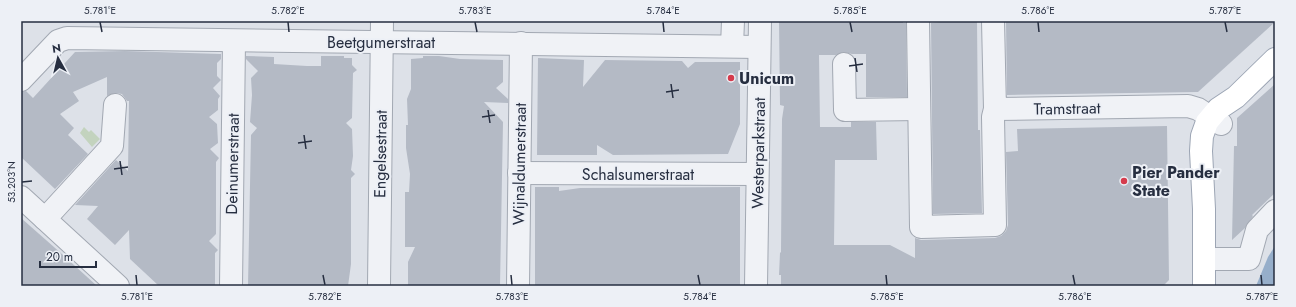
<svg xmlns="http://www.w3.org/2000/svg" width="1296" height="307" font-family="Jost,sans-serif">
<rect width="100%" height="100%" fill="#dde1e8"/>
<path fill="#c3d3be" d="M84 127 89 132 91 130 100 139 92 147 80 133Z"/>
<path fill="#96aeca" d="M1275 246V286H1256L1268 257Z"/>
<g fill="#b4bac5">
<path d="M779 21H903V23H906L907 97H866V54H852L844 52 836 55H819L820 127H851V122H876L877 160H835L834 245H890L915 258V238L921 240 995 238 1001 236 1006 231 1008 225 1006 152 1018 151 1017 129 1167 126 1169 280 1163 286 781 285V275H779L780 253 781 252 782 119 784 106 780 105Z"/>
<path d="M949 21H977L978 130H980L982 213 933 214 931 23Z"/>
<path d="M1006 21H1275V22L1198 92 1007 95Z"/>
<path d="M125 51 221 54V59L217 63V76L221 80 213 88 220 96 218 99V110L209 117 217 124 218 143 210 149 219 158 216 162V234L209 241 218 250 215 253V286H159L130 259 129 230 115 245 87 219 98 206 75 205 116 160 128 171 129 101H127L122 94 116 93 107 96V77L73 92 79 101 60 114 74 128 68 135 88 154 55 189 21 157V92L26 91 33 98 75 52Z"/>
<path d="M246 56 274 57V64L307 66H321V56H344V58H352V65L357 70 353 73 352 118 346 123 352 129 353 156 351 170 355 174 351 178V264L348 286H248L251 135 257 128 250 122 252 95 251 78 258 71 246 59Z"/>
<path d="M423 56H439L460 59 503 60V82L496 88 508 99V103L484 102 503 122 500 286H408V262L415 247H405V192H409L410 174 406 148V125H408L407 99 411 89V59L423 58Z"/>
<path d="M538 58 584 60 583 87 605 60 682 61 688 68 695 62H740V124L728 154 613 155 597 145V155H537Z"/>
<path d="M1275 84V193L1252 215 1253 216 1245 228 1232 240 1234 146H1237V118Z"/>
<path d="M535 187H559V191L580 188 740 187V286H535Z"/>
<path d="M21 218 63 255 97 286H21Z"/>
</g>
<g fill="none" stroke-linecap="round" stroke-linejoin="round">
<defs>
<g id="minor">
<path d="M918 21 921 227 995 225 993 117 995 109"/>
<path d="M993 21 995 109 1188 106 1198 109 1221 124"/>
<path d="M732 46 733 21"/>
<path d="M844 64 845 110 919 109"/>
<path d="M21 80 58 41 67 38 759 47"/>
<path d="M519 173 757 174"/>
<path d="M21 197 118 286"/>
<path d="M45 219 112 146 115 105"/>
<path d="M1205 259H1249L1257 230 1275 211"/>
<path d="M231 286 234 41"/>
<path d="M379 286 382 21"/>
<path d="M518 286 521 43"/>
<path d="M756 286 760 21"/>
</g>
<path id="major" d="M1204 286V209L1201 151 1202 136 1207 122 1218 109 1236 97 1275 59"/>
</defs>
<use href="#minor" stroke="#a2a8b2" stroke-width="24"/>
<use href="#major" stroke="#9ca5b4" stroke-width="24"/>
<use href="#minor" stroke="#f0f2f6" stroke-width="22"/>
<use href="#major" stroke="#fff" stroke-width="22"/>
</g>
<path fill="none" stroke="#262e40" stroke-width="1.5" d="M100 22 102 32M288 22 289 32M475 22 477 32M663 22 664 32M850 22 852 32M1038 22 1039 32M1225 22 1227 32M855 58 857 72M849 66 863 64M671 84 673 98M666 92 679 90M488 110 490 123M482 117 495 115M304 135 306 149M298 143 312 141M120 161 122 175M114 169 128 167M22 182 32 181M136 275 137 285M323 275 325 285M511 275 512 285M698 275 700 285M886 275 887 285M1073 275 1075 285M1261 275 1262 285"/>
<g fill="#d53b4c" stroke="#edf0f6" stroke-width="1.5">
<circle cx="731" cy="78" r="4"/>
<circle cx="1124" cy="181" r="4"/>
</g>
<g text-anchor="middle" stroke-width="4" stroke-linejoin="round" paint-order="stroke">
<g font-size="16" fill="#262e40" stroke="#edf0f6">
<text x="381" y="48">Beetgumerstraat</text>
<text transform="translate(1067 108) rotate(-1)" y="6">Tramstraat</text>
<text transform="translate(758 153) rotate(-89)" y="6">Westerparkstraat</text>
<text transform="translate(380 154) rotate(-89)" y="6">Engelsestraat</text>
<text transform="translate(232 164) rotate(-89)" y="6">Deinumerstraat</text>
<text transform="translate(519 164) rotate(-89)" y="6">Wijnaldumerstraat</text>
<text x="638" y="180">Schalsumerstraat</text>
</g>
<g font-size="16" font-weight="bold" fill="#262e40" stroke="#edf0f6" text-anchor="start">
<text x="739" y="84">Unicum</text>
<text x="1132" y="178">Pier Pander<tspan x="1132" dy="18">State</tspan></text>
</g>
</g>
<rect width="1296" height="307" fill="none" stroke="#edf0f6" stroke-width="44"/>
<g transform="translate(58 58) rotate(352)" stroke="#edf0f6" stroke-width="3" paint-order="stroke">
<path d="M0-3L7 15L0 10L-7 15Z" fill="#262e40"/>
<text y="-6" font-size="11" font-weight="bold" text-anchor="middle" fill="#262e40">N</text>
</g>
<path d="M40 261v6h56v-6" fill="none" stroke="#262e40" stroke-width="2"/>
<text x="46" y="261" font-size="12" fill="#262e40" stroke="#edf0f6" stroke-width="3" paint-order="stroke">20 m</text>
<rect x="22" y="22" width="1252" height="263" fill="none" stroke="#262e40" stroke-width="1.5"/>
<g font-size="10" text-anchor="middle" fill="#262e40">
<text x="100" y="14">5.781°E</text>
<text x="288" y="14">5.782°E</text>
<text x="475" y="14">5.783°E</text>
<text x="663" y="14">5.784°E</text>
<text x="850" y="14">5.785°E</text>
<text x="1038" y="14">5.786°E</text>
<text x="1225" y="14">5.787°E</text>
<text transform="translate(11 182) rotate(-90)" y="4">53.203°N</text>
<text x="137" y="300">5.781°E</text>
<text x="325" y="300">5.782°E</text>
<text x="512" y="300">5.783°E</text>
<text x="700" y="300">5.784°E</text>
<text x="887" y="300">5.785°E</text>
<text x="1075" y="300">5.786°E</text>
<text x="1262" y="300">5.787°E</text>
</g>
</svg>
